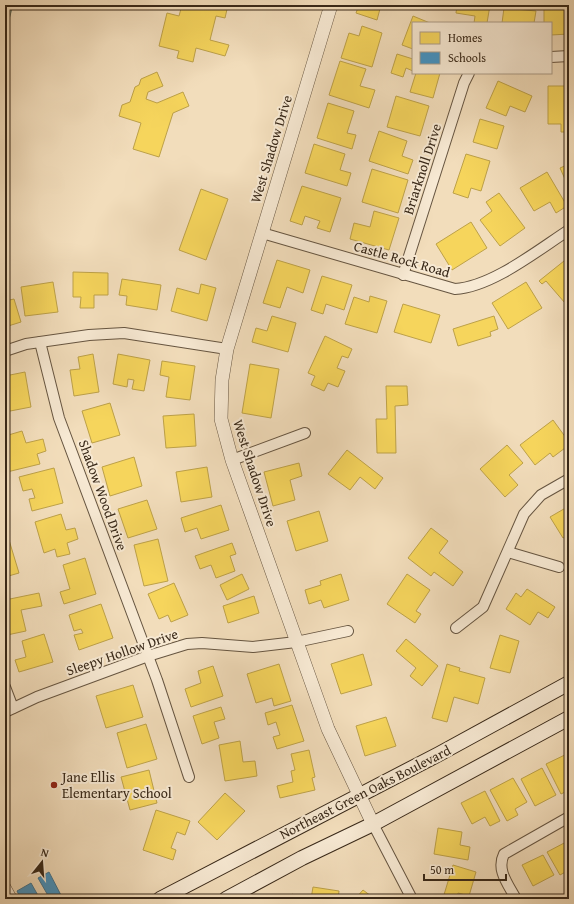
<svg xmlns="http://www.w3.org/2000/svg" width="574" height="904" font-family="'Gentium Book Plus',serif">
<rect width="100%" height="100%" fill="#f2ddbb"/>
<filter id="stains"><feTurbulence type="fractalNoise" baseFrequency=".005" numOctaves="4"/><feColorMatrix values="0 0 0 0 .2 0 0 0 0 .09 0 0 0 0 .02 0 0 0 .5 -.17"/></filter>
<radialGradient id="worn" r=".72"><stop offset=".6" stop-color="#630" stop-opacity="0"/><stop offset="1" stop-color="#630" stop-opacity=".3"/></radialGradient>
<path fill="#9cbdaa" stroke="#748170" d="M5 5H13L5 34Z"/>
<g fill="#f6d55c" stroke="#bda148">
<path d="M182 5H228L225 18 216 16 210 40 229 45 225 56 196 48 193 62 177 58 179 51 159 46 167 13 179 16Z"/>
<path d="M359 5H381L377 20 356 13Z"/>
<path d="M457 5H490L487 23H474L475 16 456 13Z"/>
<path d="M569 7V34L551 35V23H544V8Z"/>
<path d="M504 8 536 11 534 23H502Z"/>
<path d="M413 16 430 23H413V49L402 45Z"/>
<path d="M362 26 382 33 372 67 341 58 349 33 359 36Z"/>
<path d="M397 54 413 59V71L406 68 403 77 391 73Z"/>
<path d="M340 61 366 69 360 86 375 90 369 108 329 95Z"/>
<path d="M157 72 163 86 148 92 146 99 157 103 183 92 189 106 173 113 159 157 133 149 141 123 119 116 122 105 130 102 135 87 139 85 141 79Z"/>
<path d="M416 73H440L433 98 410 92Z"/>
<path d="M498 81 532 96 525 112 510 106 506 116 486 108Z"/>
<path d="M548 86H569L568 132H561V124H548Z"/>
<path d="M396 96 429 106 420 136 387 127Z"/>
<path d="M328 103 354 111 347 133 356 135 352 149 317 138Z"/>
<path d="M480 119 504 126 497 149 473 142Z"/>
<path d="M379 131 407 141 402 156 413 160 408 174 369 161Z"/>
<path d="M314 144 345 154 340 170 351 173 347 186 305 173Z"/>
<path d="M466 154 490 161 481 191 471 188 468 198 453 193Z"/>
<path d="M569 164V188L560 168Z"/>
<path d="M372 169 408 180 398 213 362 202Z"/>
<path d="M547 172 567 206 556 213 550 202 534 211 520 188Z"/>
<path d="M302 186 341 198 330 232 317 228 320 221 305 216 302 225 290 221Z"/>
<path d="M201 189 228 199 206 260 179 250Z"/>
<path d="M499 193 525 228 500 246 480 220 492 211 486 202Z"/>
<path d="M374 211 399 218 389 250 350 239 354 223 370 227Z"/>
<path d="M471 222 487 248 452 270 436 244Z"/>
<path d="M569 257V288L565 291 569 295V300L565 303 546 281 542 284 539 281Z"/>
<path d="M277 260 310 270 303 293 287 287 280 308 263 303Z"/>
<path d="M73 272 108 273V295H94V308H80L81 297H73Z"/>
<path d="M322 276 352 285 344 310 326 304 323 314 311 310Z"/>
<path d="M122 279 161 285 157 310 126 305 127 296 119 295Z"/>
<path d="M53 282 58 312 25 316 21 287Z"/>
<path d="M526 282 542 308 508 329 492 303Z"/>
<path d="M201 284 216 288 207 321 171 311 177 288 199 294Z"/>
<path d="M370 296 387 301 377 333 345 324 354 297 369 302Z"/>
<path d="M14 299 21 322 5 327V301Z"/>
<path d="M403 304 440 315 431 343 394 332Z"/>
<path d="M272 316 296 323 288 352 252 342 256 328 267 331Z"/>
<path d="M494 316 498 329 490 332 491 336 458 346 453 329Z"/>
<path d="M325 336 352 349 348 358 342 356 337 368 345 371 338 387 328 383 324 391 311 385 315 376 308 373Z"/>
<path d="M93 354 99 392 74 396 70 370 80 369 78 357Z"/>
<path d="M118 354 150 360 144 391 132 389 134 380 128 379 127 387 113 384Z"/>
<path d="M162 361 195 366 190 400 166 397 169 377 160 375Z"/>
<path d="M250 364 279 369 271 418 242 413Z"/>
<path d="M25 372 31 407 5 412V376Z"/>
<path d="M386 386H407L408 405 395 406 396 453H377L376 419H387Z"/>
<path d="M110 403 120 435 92 443 82 411Z"/>
<path d="M194 414 196 446 166 448 163 416Z"/>
<path d="M553 420 569 442V445L553 457 550 453 535 465 520 445Z"/>
<path d="M22 431 26 443 43 439 46 451 37 454 40 464 7 472 5 464V436Z"/>
<path d="M507 445 523 463 509 475 518 485 505 497 480 469Z"/>
<path d="M347 450 383 478 375 489 360 477 350 490 328 474Z"/>
<path d="M134 457 142 486 110 496 102 467Z"/>
<path d="M299 463 302 476 290 480 295 500 273 506 264 472Z"/>
<path d="M207 467 212 497 181 502 176 472Z"/>
<path d="M54 468 63 503 32 511 29 499 35 498 32 489 23 491 19 477Z"/>
<path d="M5 492 8 501 5 502Z"/>
<path d="M147 500 157 529 128 538 118 509Z"/>
<path d="M221 505 229 530 201 539 197 528 185 532 181 518Z"/>
<path d="M569 506V535L563 538 550 517Z"/>
<path d="M319 511 328 541 296 551 287 521Z"/>
<path d="M61 514 66 530 75 528 78 539 67 543 70 554 57 557 55 549 44 553 35 522Z"/>
<path d="M431 528 448 541 439 553 463 572 453 586 434 572 431 576 408 558Z"/>
<path d="M158 539 168 581 144 586 134 545Z"/>
<path d="M9 540 19 573 5 577V541Z"/>
<path d="M232 543 236 554 230 556 235 571 216 578 211 565 200 569 195 556Z"/>
<path d="M85 558 96 594 64 604 60 592 70 589 63 565Z"/>
<path d="M242 574 249 589 227 600 220 585Z"/>
<path d="M341 574 349 600 324 608 321 600 309 604 305 590 321 585 320 581Z"/>
<path d="M407 574 430 590 416 611 421 614 415 623 387 604Z"/>
<path d="M174 583 188 615 171 622 168 615 159 619 148 594Z"/>
<path d="M527 589 555 607 548 618 538 612 530 625 506 609 516 593 521 597Z"/>
<path d="M39 593 42 606 21 610 26 631 7 635 5 626V600Z"/>
<path d="M254 596 259 613 228 623 223 606Z"/>
<path d="M101 604 113 638 79 650 74 635 83 633 81 629 74 631 69 615Z"/>
<path d="M44 634 53 662 19 672 15 660 26 657 22 641Z"/>
<path d="M500 635 519 641 510 673 490 668Z"/>
<path d="M406 639 438 666 422 686 410 676 416 668 396 651Z"/>
<path d="M363 654 372 685 341 694 331 664Z"/>
<path d="M279 664 291 701 274 706 272 698 256 703 247 674Z"/>
<path d="M447 664 460 668 459 671 485 678 478 704 454 697 447 722 432 718Z"/>
<path d="M213 666 223 696 191 707 185 689 201 683 198 671Z"/>
<path d="M133 685 143 717 106 728 96 696Z"/>
<path d="M292 705 304 741 277 749 273 737 280 735 276 722 268 725 265 713Z"/>
<path d="M221 707 225 719 214 722 219 738 202 744 193 716Z"/>
<path d="M386 717 396 746 365 756 356 726Z"/>
<path d="M146 724 157 759 127 768 117 733Z"/>
<path d="M240 741 243 762 255 761 257 776 225 781 219 745Z"/>
<path d="M309 750 315 777 312 778 315 790 280 798 277 786 293 782 291 771 295 770 291 754Z"/>
<path d="M569 753V790L561 794 546 764Z"/>
<path d="M542 768 556 795 535 806 521 779Z"/>
<path d="M149 770 157 803 130 810 121 777Z"/>
<path d="M513 778 527 802 515 809 518 815 507 821 490 790Z"/>
<path d="M485 791 500 821 490 826 485 817 472 824 461 803Z"/>
<path d="M225 793 245 811 217 840 198 822Z"/>
<path d="M156 810 190 821 185 835 177 832 171 848 176 850 173 860 143 850Z"/>
<path d="M438 828 462 832 460 845 470 847 468 860 434 854Z"/>
<path d="M568 841 569 870 560 875 547 852Z"/>
<path d="M543 855 554 875 533 886 522 865Z"/>
<path d="M453 865 476 872 469 896 458 893 457 899 443 898Z"/>
<path d="M313 887 339 891 338 899H311Z"/>
<path d="M363 890 375 899H355Z"/>
<path d="M293 894 295 899H284Z"/>
<path d="M486 895 488 899H478Z"/>
</g>
<g fill="#4393c3" stroke="#407390">
<path d="M49 872 63 899H50L38 878Z"/>
<path d="M31 883 40 899H21L17 891Z"/>
</g>
<g fill="none" stroke-linecap="round" stroke-linejoin="round">
<defs>
<path id="service" d="M5 881 15 899"/>
<g id="minor">
<path d="M551 57 569 56"/>
<path d="M262 233 455 289C492 287 538 250 569 230"/>
<path d="M403 275 464 83 469 73"/>
<path d="M40 342 59 418 157 680 189 777"/>
<path d="M5 351 26 344 89 335 124 333 227 349"/>
<path d="M232 460 305 433"/>
<path d="M508 552 559 567"/>
<path d="M456 628 483 607 524 514 541 495 569 479"/>
<path d="M5 687 13 708"/>
<path d="M5 712 37 697 148 656 187 644 202 643 253 647 296 642 348 631"/>
<path d="M373 824 412 899"/>
<path d="M516 899C508 884 496 870 504 854L569 817"/>
</g>
<path id="tertiary" d="M331 5 227 349 222 380 221 419 232 460 328 729 373 824"/>
<g id="secondary">
<path d="M160 899 439 754 569 683"/>
<path d="M226 899 302 858 373 824 569 718"/>
</g>
</defs>
<use href="#service" stroke="#665541" stroke-width="6"/>
<use href="#minor" stroke="#665541" stroke-width="12"/>
<use href="#tertiary" stroke="#665541" stroke-width="14"/>
<use href="#secondary" stroke="#382818" stroke-width="16"/>
<use href="#service" stroke="#f7e9d3" stroke-width="5"/>
<use href="#minor" stroke="#f7e9d3" stroke-width="10"/>
<use href="#tertiary" stroke="#f7e9d3" stroke-width="13"/>
<use href="#secondary" stroke="#f7e9d3" stroke-width="14"/>
</g>
<circle fill="#8f2418" stroke="#f7e9d3" stroke-width="1.5" cx="54" cy="785" r="4"/>
<g text-anchor="middle" stroke-width="4" stroke-linejoin="round" paint-order="stroke">
<g font-size="14" fill="#382818" stroke="#f7e9d3">
<text transform="translate(271 149) rotate(-73)" y="5">West Shadow Drive</text>
<text transform="translate(422 169) rotate(-72)" y="5">Briarknoll Drive</text>
<text transform="translate(402 259) rotate(16)" y="5">Castle Rock Road</text>
<text transform="translate(255 473) rotate(72)" y="5">West Shadow Drive</text>
<text transform="translate(103 495) rotate(70)" y="5">Shadow Wood Drive</text>
<text transform="translate(122 652) rotate(-19)" y="5">Sleepy Hollow Drive</text>
<text transform="translate(365 792) rotate(-27)" y="5">Northeast Green Oaks Boulevard</text>
</g>
<g font-size="14" fill="#382818" stroke="#f7e9d3" text-anchor="start">
<text x="62" y="782">Jane Ellis<tspan x="62" dy="16">Elementary School</tspan></text>
</g>
</g>
<rect width="574" height="904" fill="none" stroke="#f2ddbb" stroke-width="20"/>
<rect x="6" y="6" width="562" height="892" fill="none" stroke="#382818" stroke-width="2"/>
<rect x="10" y="10" width="554" height="884" fill="none" stroke="#382818"/>
<rect x="412" y="22" width="140" height="52" fill="#f7e9d3" stroke="#ab9c88"/>
<rect x="420" y="32" width="20" height="12" fill="#f6d55c" stroke="#ab9c88"/>
<text x="448" y="42" font-size="12" fill="#382818">Homes</text>
<rect x="420" y="52" width="20" height="12" fill="#4393c3" stroke="#ab9c88"/>
<text x="448" y="62" font-size="12" fill="#382818">Schools</text>
<g transform="translate(42 862) rotate(17)" stroke="#f7e9d3" stroke-width="3" paint-order="stroke">
<path d="M0-3L7 15L0 10L-7 15Z" fill="#382818"/>
<text y="-6" font-size="11" font-weight="bold" text-anchor="middle" fill="#382818">N</text>
</g>
<path d="M424 874v6h82v-6" fill="none" stroke="#382818" stroke-width="2"/>
<text x="430" y="874" font-size="12" fill="#382818" stroke="#f7e9d3" stroke-width="3" paint-order="stroke">50 m</text>
<rect width="100%" height="100%" filter="url(#stains)"/>
<rect width="100%" height="100%" fill="url(#worn)"/>
</svg>
